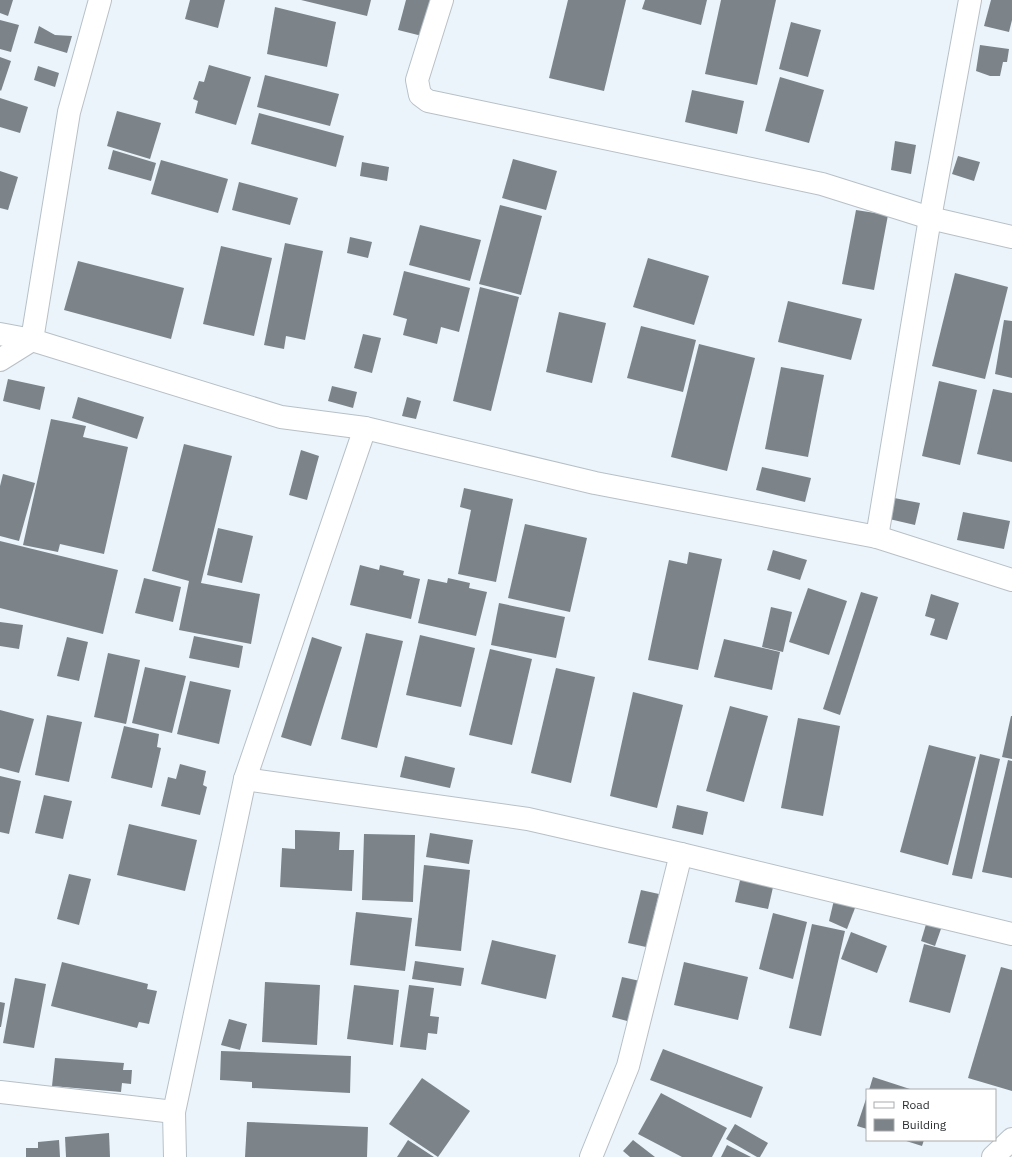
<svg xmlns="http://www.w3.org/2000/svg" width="1012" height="1157" font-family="'IBM Plex Sans',sans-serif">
<rect width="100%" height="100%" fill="#ebf4fb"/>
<g fill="#7c848a">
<path d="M0 0H13L8 16 0 13Z"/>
<path d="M190 0H225L218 28 185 19Z"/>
<path d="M301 0H371L367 16Z"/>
<path d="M406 0H431L422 36 398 30Z"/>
<path d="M568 0H626L604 91 549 78Z"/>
<path d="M645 0H707L701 25 642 9Z"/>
<path d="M721 0H776L757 85 705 74Z"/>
<path d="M991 0H1012V20L1009 32 984 26Z"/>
<path d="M275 7 336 22 327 67 267 54Z"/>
<path d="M0 20 19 25 11 52 0 49Z"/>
<path d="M791 22 821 30 808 77 779 69Z"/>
<path d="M39 26 55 35 72 36 67 53 34 43Z"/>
<path d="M980 45 1009 49 1007 62H1003L1000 76H990L976 71Z"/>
<path d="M0 57 11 61 1 91 0 90Z"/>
<path d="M209 65 251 77 236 125 195 113 198 101 193 99 199 81 204 82Z"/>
<path d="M38 66 59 73 55 87 34 80Z"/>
<path d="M265 75 339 94 330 126 257 107Z"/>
<path d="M780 77 824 90 809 143 765 131Z"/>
<path d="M692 90 744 101 737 134 685 122Z"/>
<path d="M0 98 28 107 20 133 0 127Z"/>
<path d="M117 111 161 123 150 159 107 146Z"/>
<path d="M259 113 344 136 336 167 251 144Z"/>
<path d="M895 141 916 145 911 174 891 170Z"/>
<path d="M113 150 156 163 151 181 108 169Z"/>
<path d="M958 156 980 162 974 181 952 174Z"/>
<path d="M513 159 557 171 546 210 502 198Z"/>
<path d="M161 160 228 179 218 213 151 194Z"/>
<path d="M362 162 389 167 387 181 360 176Z"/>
<path d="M0 171 18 177 8 210 0 208Z"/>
<path d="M239 182 298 198 290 225 232 210Z"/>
<path d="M500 205 542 216 521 295 479 284Z"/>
<path d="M856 210 888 215 874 290 842 284Z"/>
<path d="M420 225 481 240 470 281 409 265Z"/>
<path d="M350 237 372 242 368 258 347 253Z"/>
<path d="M285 243 323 251 305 340 286 336 284 349 264 345Z"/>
<path d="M221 246 272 258 254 336 203 324Z"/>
<path d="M648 258 709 276 694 325 633 307Z"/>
<path d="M78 261 184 288 171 339 64 310Z"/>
<path d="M404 271 470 288 459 332 441 327 437 344 403 335 407 319 393 315Z"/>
<path d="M955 273 1008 287 985 379 932 366Z"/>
<path d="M480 287 519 297 491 411 453 401Z"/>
<path d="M788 301 862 319 851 360 778 342Z"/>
<path d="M559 312 606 323 592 383 546 372Z"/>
<path d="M1004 320 1012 321V378L995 374Z"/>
<path d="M641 326 696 340 683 392 627 378Z"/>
<path d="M363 334 381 338 372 373 354 368Z"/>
<path d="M699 344 755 358 727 471 671 457Z"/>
<path d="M781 367 824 375 808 457 765 449Z"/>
<path d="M8 379 45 387 40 410 3 401Z"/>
<path d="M939 381 977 390 960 465 922 456Z"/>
<path d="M332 386 357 392 353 408 328 401Z"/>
<path d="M993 389 1012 393V462L977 454Z"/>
<path d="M78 397 144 417 137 439 72 418Z"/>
<path d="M407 397 421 401 416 419 402 416Z"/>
<path d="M51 419 86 426 83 437 128 447 104 554 60 544 58 552 23 545Z"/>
<path d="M184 444 232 456 201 583 260 594 251 644 179 630 189 581 152 571Z"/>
<path d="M301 450 319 456 307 500 289 495Z"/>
<path d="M762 467 811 478 805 502 756 490Z"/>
<path d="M3 474 35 483 19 541 0 536V486Z"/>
<path d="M464 488 513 499 496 582 458 574 471 510 460 507Z"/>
<path d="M889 497 920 503 915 525 885 518Z"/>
<path d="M963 512 1010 521 1004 549 957 540Z"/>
<path d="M525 524 587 538 570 612 508 598Z"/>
<path d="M218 528 253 536 242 583 207 575Z"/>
<path d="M0 541 118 570 103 634 0 608Z"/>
<path d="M773 550 807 560 800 580 767 570Z"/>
<path d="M689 552 722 559 698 670 648 660 669 560 687 564Z"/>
<path d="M360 565 379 570 380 565 404 571 403 575 420 579 411 619 350 605Z"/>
<path d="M144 578 181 587 173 622 135 613Z"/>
<path d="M448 578 470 583 469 588 487 592 476 636 418 623 428 579 447 583Z"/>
<path d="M808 588 847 601 829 655 789 642Z"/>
<path d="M861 592 878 597 840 715 823 709Z"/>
<path d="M931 594 959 603 947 640 930 635 935 619 925 616Z"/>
<path d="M499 603 565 617 556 658 491 645Z"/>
<path d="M771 607 792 612 783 652 762 647Z"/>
<path d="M0 622 23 625 19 649 0 646Z"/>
<path d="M366 633 403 641 377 748 341 739Z"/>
<path d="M420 635 475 648 461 707 406 695Z"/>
<path d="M194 636 243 646 239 668 189 658Z"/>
<path d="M67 637 88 642 79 681 57 676Z"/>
<path d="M312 637 342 647 311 746 281 737Z"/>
<path d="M724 639 780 652 772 690 714 677Z"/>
<path d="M490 649 532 659 512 745 469 735Z"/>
<path d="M108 653 140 660 126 724 94 717Z"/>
<path d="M145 667 186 676 172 733 132 723Z"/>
<path d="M556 668 595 677 571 783 531 773Z"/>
<path d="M190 681 231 690 219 744 177 734Z"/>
<path d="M633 692 683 705 657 808 610 796Z"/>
<path d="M730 706 768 716 744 802 706 791Z"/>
<path d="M0 710 34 719 19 773 0 768Z"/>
<path d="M47 715 82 722 69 782 35 775Z"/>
<path d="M1011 716H1012V759L1002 757Z"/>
<path d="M798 718 840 726 823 816 781 808Z"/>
<path d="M124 726 159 734 157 747 161 748 152 788 111 778Z"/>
<path d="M929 745 976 757 948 865 900 852Z"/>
<path d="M980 754 1000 759 972 879 952 875Z"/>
<path d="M405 756 455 768 450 788 400 777Z"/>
<path d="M1008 760 1012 761V878L982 872Z"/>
<path d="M180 764 206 771 203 785 207 787 200 815 161 806 168 777 176 779Z"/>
<path d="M0 776 21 781 9 834 0 832Z"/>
<path d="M44 795 72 801 63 839 35 833Z"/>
<path d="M677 805 708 812 703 835 672 828Z"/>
<path d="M129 824 197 840 185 891 117 875Z"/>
<path d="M295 830 340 832 339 850H354L352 891 280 887 282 848 295 849Z"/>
<path d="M430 833 473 840 469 864 426 857Z"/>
<path d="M364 834 415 835 413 902 362 900Z"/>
<path d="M424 865 470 870 461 951 415 946Z"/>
<path d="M69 874 91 879 79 925 57 919Z"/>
<path d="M741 876 774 883 768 909 735 902Z"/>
<path d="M641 890 659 894 646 947 628 943Z"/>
<path d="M834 900 855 908 847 929 829 921Z"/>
<path d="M356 912 412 918 405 971 350 965Z"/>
<path d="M773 913 807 922 793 979 759 969Z"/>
<path d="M927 921 942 926 935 946 921 941Z"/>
<path d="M812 924 845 931 821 1036 789 1028Z"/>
<path d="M851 932 887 946 877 973 841 959Z"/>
<path d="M492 940 556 955 546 999 481 984Z"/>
<path d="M924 944 966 955 950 1013 909 1002Z"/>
<path d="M415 961 464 968 461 986 412 979Z"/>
<path d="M62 962 148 984 147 989 157 991 149 1024 139 1022 137 1028 51 1006Z"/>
<path d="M684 962 748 977 738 1020 674 1005Z"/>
<path d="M1001 967 1012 970V1091L968 1078Z"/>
<path d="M622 977 640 981 631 1022 612 1017Z"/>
<path d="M15 978 46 984 34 1048 3 1043Z"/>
<path d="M265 982 320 985 317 1045 262 1042Z"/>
<path d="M354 985 399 990 393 1045 347 1039Z"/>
<path d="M409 985 434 988 430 1016 439 1017 437 1034 428 1033 426 1050 400 1047Z"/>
<path d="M0 1002 5 1003 1 1027H0Z"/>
<path d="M229 1019 247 1024 240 1050 221 1045Z"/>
<path d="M663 1049 763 1087 751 1118 650 1080Z"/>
<path d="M221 1051 351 1056 350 1093 252 1088V1082L220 1080Z"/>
<path d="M55 1058 124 1063 123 1070H132L131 1084 122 1083 121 1092 52 1086Z"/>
<path d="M873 1077 913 1090H869Z"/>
<path d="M422 1078 470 1111 438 1157 389 1124Z"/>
<path d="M661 1093 727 1128 712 1157H682L638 1134Z"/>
<path d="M867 1096V1129L857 1126Z"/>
<path d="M247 1122 368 1127 367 1157H245Z"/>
<path d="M735 1124 768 1143 760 1157H757L726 1139Z"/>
<path d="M109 1133 110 1157H66L65 1137Z"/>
<path d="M59 1140 60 1157H26V1148H38V1142Z"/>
<path d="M408 1140 434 1157H397Z"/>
<path d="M633 1140 655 1157H630L623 1151Z"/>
<path d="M903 1140H924L922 1146Z"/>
<path d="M727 1145 751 1157H721Z"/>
</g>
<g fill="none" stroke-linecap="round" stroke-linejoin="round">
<defs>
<g id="minor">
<path d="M442 0 417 80 420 95 428 101 822 184 930 218 1012 237"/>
<path d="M0 334 32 340 281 417 365 428 595 483 877 537 1012 580"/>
<path d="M0 360 32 340 69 112 100 0"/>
<path d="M877 537 930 218 970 0"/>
<path d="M245 779 528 819 681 854 1012 934"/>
<path d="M0 1092 174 1112"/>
<path d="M175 1157 174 1112 245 779 365 428"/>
<path d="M591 1157 628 1066 681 854"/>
<path d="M993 1157 1012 1139"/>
</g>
</defs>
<use href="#minor" stroke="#b8c0c7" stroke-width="24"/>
<use href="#minor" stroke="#fff" stroke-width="22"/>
</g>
<rect x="866" y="1089" width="130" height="52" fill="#ffffff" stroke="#aaabad"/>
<rect x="874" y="1102" width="20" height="6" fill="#ffffff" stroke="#aaabad"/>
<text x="902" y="1109" font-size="12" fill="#2b2e31">Road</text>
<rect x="874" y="1119" width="20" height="12" fill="#7c848a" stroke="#aaabad"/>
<text x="902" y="1129" font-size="12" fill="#2b2e31">Building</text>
</svg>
